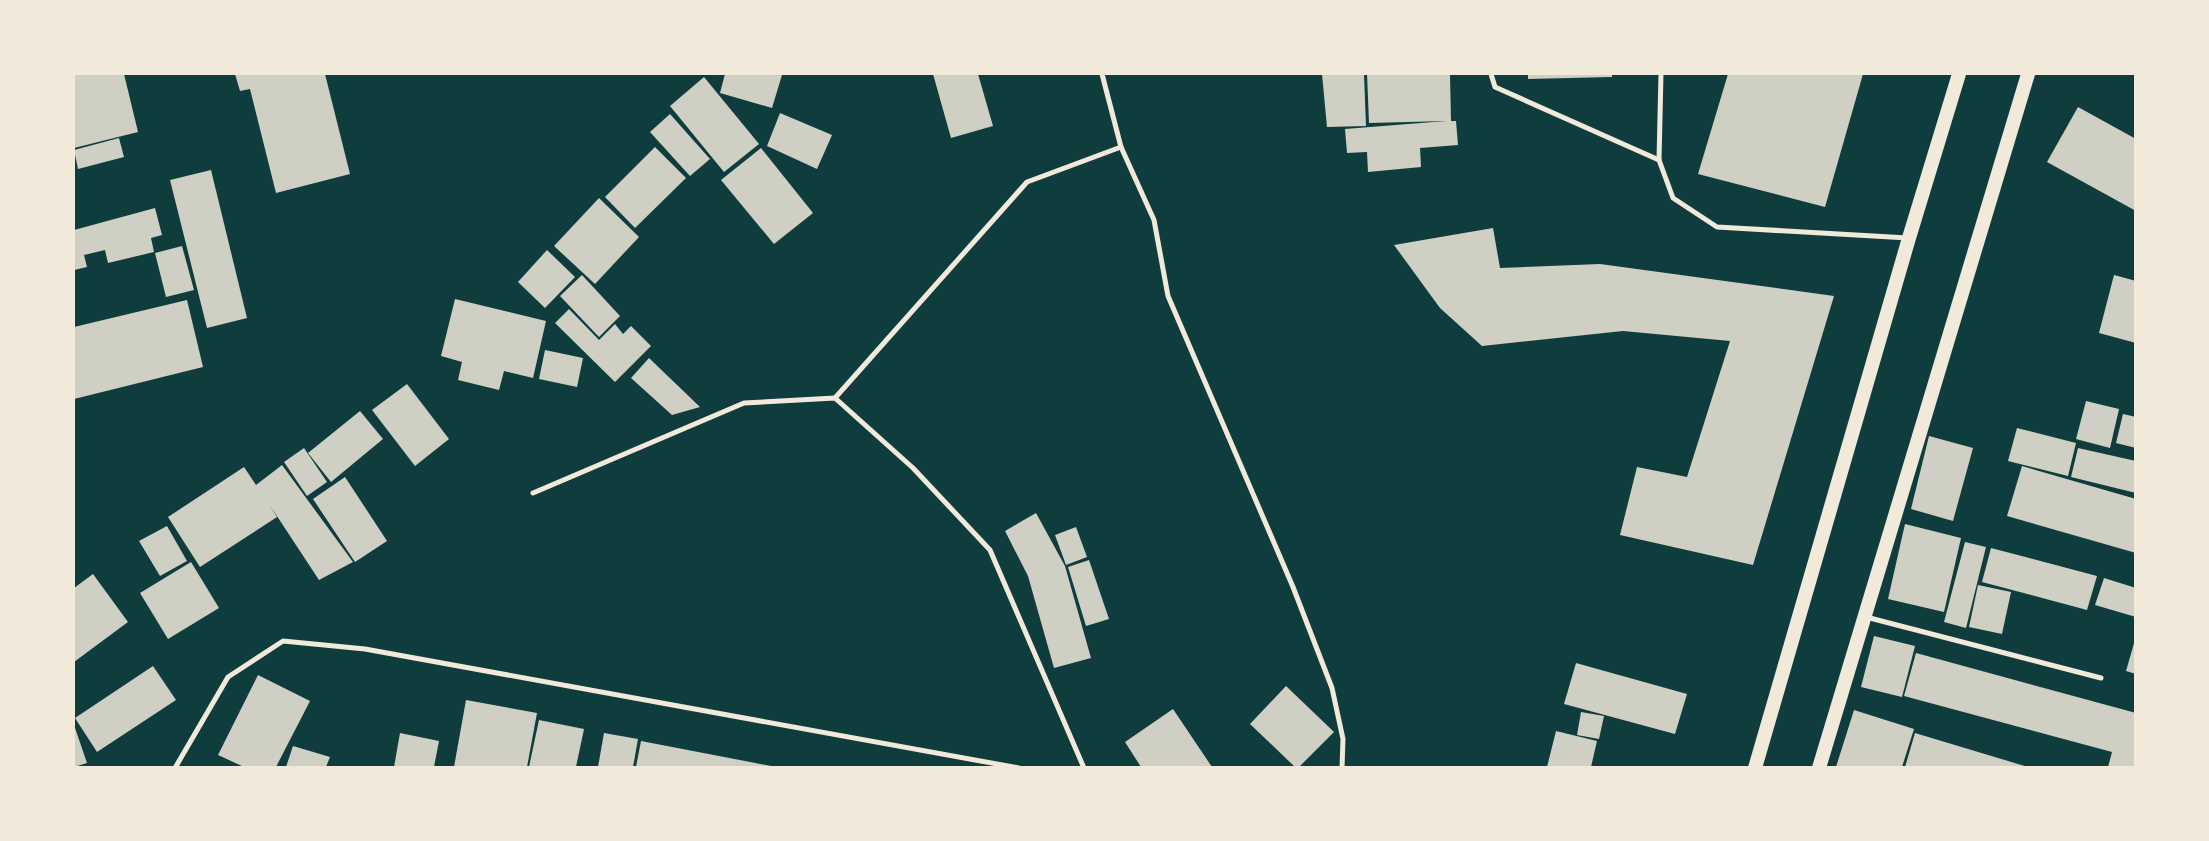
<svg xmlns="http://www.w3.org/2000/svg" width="2209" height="841" font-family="Lato,sans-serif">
<rect width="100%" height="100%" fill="#0f3d3e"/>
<g fill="#cfcfc3">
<path d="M74 74H124L138 132 74 148Z"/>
<path d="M235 74H325L350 174 276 193 250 89 240 91Z"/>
<path d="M725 74 782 75 772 108 720 93Z"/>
<path d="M933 74H978L993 126 951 138Z"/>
<path d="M1322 74H1364L1366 126 1327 127Z"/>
<path d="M1367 74H1450L1451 121H1456L1458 145 1420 148 1421 167 1368 172 1367 152 1347 153 1345 129 1446 121 1369 123Z"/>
<path d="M1528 74H1612V77L1528 79Z"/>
<path d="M1728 74H1863L1825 207 1698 174Z"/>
<path d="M704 77 759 144 724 172 670 106Z"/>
<path d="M2078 107 2136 139V211L2047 162Z"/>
<path d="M780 113 832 135 817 169 767 146Z"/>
<path d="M670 114 710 159 690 176 650 132Z"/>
<path d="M119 138 124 157 78 169 74 150Z"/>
<path d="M655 147 686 178 635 228 605 197Z"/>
<path d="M761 148 813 213 774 244 721 180Z"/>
<path d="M211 170 247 318 207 328 170 180Z"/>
<path d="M599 198 639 237 595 284 554 246Z"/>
<path d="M155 208 162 235 151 238 154 252 108 263 105 250 84 255 87 267 74 270V230Z"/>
<path d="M1493 228 1500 268 1600 264 1834 296 1753 565 1620 535 1637 467 1687 477 1730 341 1623 331 1482 346 1440 308 1394 245Z"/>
<path d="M182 246 194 290 166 297 155 253Z"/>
<path d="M547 250 575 277 545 308 518 282Z"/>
<path d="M582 275 620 316 599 337 560 296Z"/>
<path d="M2114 275 2136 281V343L2099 333Z"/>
<path d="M455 299 546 321 533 378 504 371 499 390 458 380 462 362 441 356Z"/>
<path d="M187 300 203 367 74 399V327Z"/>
<path d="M569 309 599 340 615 324 623 334 631 326 651 346 615 382 555 323Z"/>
<path d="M545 350 583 358 577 387 539 379Z"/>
<path d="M649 358 700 407 672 415 631 378Z"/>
<path d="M407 384 449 439 415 466 372 410Z"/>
<path d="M2086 401 2119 409 2110 448 2076 439Z"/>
<path d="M360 411 383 439 331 482 308 453Z"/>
<path d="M2123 414 2136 417V448L2116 443Z"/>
<path d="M2017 428 2076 443 2068 476 2008 461Z"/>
<path d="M1929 436 1973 448 1953 521 1911 509Z"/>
<path d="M304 448 327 482 307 496 284 462Z"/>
<path d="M2078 448 2136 461V493L2071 477Z"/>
<path d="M282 465 353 562 319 580 269 504 277 517 200 567 168 517 244 467 256 485Z"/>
<path d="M2022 466 2136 499V553L2007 516Z"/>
<path d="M345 477 387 541 355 562 313 499Z"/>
<path d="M1036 513 1065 566 1091 658 1054 668 1028 576 1005 531Z"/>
<path d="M1905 524 1961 538 1944 612 1888 599Z"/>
<path d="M167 526 187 561 160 576 139 541Z"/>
<path d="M1076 527 1087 557 1066 565 1055 535Z"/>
<path d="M1965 542 1986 547 1966 628 1944 622Z"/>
<path d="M1991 548 2097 576 2087 610 1982 582Z"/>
<path d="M1089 560 1109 619 1086 626 1068 567Z"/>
<path d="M191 562 219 608 168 639 140 593Z"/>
<path d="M93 574 128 622 74 662V588Z"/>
<path d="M2104 578 2136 588V617L2095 605Z"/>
<path d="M1978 585 2011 592 2002 634 1969 627Z"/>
<path d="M1874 636 1915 646 1902 697 1861 687Z"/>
<path d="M2135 640H2136V674L2126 671Z"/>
<path d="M1916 653 2136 713V767H2108L2112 752 1904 696Z"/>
<path d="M1576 663 1687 694 1675 734 1564 704Z"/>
<path d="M153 666 176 700 97 752 75 718Z"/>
<path d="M258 675 310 701 276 767H244L218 755Z"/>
<path d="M1286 686 1334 732 1299 767H1295L1250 724Z"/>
<path d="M466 700 537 713 527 767H454Z"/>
<path d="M1173 709 1212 767H1141L1125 742Z"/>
<path d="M1854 710 1914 729 1902 767H1836Z"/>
<path d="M1581 712 1604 716 1599 739 1577 735Z"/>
<path d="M539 720 584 729 576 767H529Z"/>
<path d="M74 725 87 763 74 767Z"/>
<path d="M1556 731 1597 741 1591 767H1547Z"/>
<path d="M400 733 439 741 434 767H394Z"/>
<path d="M604 733 638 739 633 767H598Z"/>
<path d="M1915 733 2028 767H1905Z"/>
<path d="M641 741 771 766 770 767H636Z"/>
<path d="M293 746 330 757 326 767H286Z"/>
</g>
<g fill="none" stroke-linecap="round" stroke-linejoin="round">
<g stroke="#f1e9da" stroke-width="5">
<path d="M1491 74 1495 87 1659 160"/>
<path d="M1661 74 1659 160 1673 198 1717 227 1908 238"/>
<path d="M1121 147 1154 220 1168 296 1293 587 1332 688 1343 739 1342 768"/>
<path d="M835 398 1027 182 1121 147 1102 74"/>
<path d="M533 493 744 403 835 398 913 468 990 550 1084 768"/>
<path d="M1866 617 2101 678"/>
<path d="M175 768 228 677 283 641 365 649 1019 768"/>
</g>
<g stroke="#f1e9da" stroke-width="14">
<path d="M1755 768 1909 238 1959 74"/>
<path d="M1819 768 2028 74"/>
</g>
</g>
<rect width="2209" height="841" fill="none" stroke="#f1e9da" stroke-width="150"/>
</svg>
